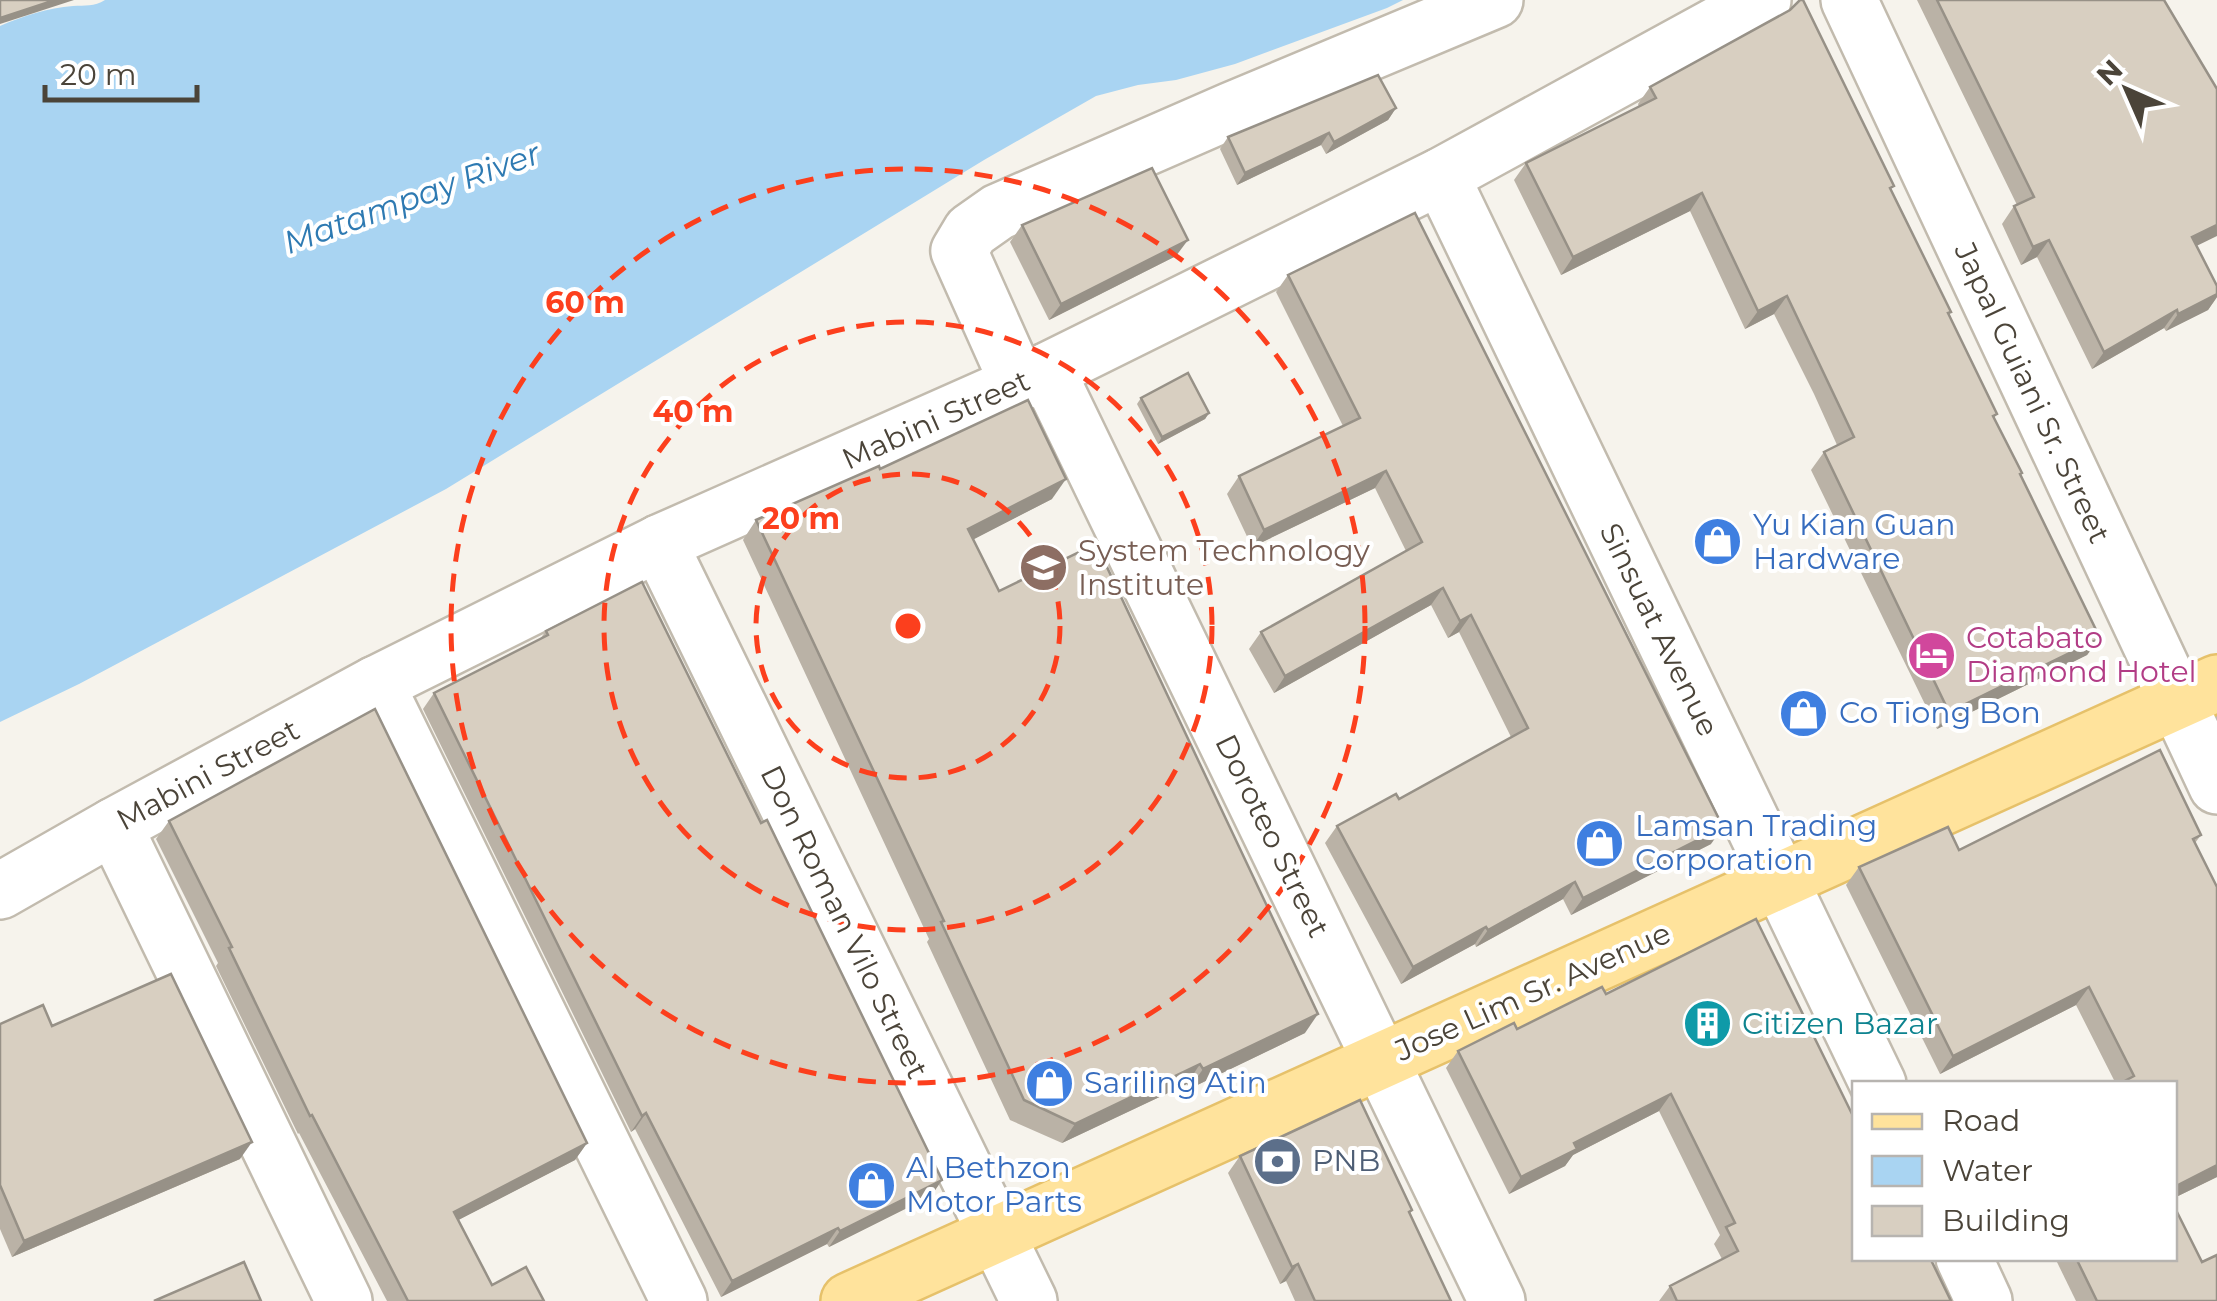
<svg xmlns="http://www.w3.org/2000/svg" width="2217" height="1301" font-family="Montserrat,sans-serif">
<rect width="100%" height="100%" fill="#f6f3ec"/>
<path fill="#a9d4f2" d="M105 0H1403L1387 8 1235 64 1176 80 1138 85 1096 96 984 160 446 489 79 684 0 722V26C23 16 48 8 73 6 85 5 94 7 105 0Z"/>
<g fill="none" stroke-linecap="round" stroke-linejoin="round">
<defs>
<g id="minor">
<path d="M1849 0 2217 786"/>
<path d="M1441 176 1878 1084"/>
<path d="M1047 371 1497 1301"/>
<path d="M1018 383 959 251 971 231 998 212 1232 110 1495 0"/>
<path d="M659 543 1029 1301"/>
<path d="M376 684 679 1301"/>
<path d="M114 826 344 1301"/>
<path d="M0 891 114 826 376 684 659 543 1047 371 1441 176 1763 0"/>
<path d="M1964 1258 1984 1301"/>
</g>
<path id="major" d="M849 1301 2217 683"/>
</defs>
<use href="#minor" stroke="#c2bbae" stroke-width="60"/>
<use href="#major" stroke="#e6c16a" stroke-width="60"/>
<use href="#minor" stroke="#fff" stroke-width="55"/>
<use href="#major" stroke="#ffe39c" stroke-width="55"/>
</g>
<g fill="#bab2a6">
<path d="M1917 0H2164L2197 246 2217 286V297L2208 310 2166 331 2164 328 2092 369 2037 257 2021 265 2002 224 2014 206 2017 205Z"/>
<path d="M1650 87 1891 191 1951 312 1949 315 1997 414 1994 418 2020 475 2100 638 2087 655 1937 729 1811 470 1824 452 1837 445 1814 394 1774 314 1745 329 1690 211 1561 275 1514 180 1526 163 1639 107 1638 104Z"/>
<path d="M1396 108 1388 120 1326 154 1321 145 1237 185 1220 149 1228 137Z"/>
<path d="M1022 225 1176 256 1049 320 1010 242Z"/>
<path d="M1288 275 1711 844 1571 915 1563 899 1476 947 1475 944 1401 984 1325 843 1337 826 1399 799 1511 737 1459 632 1448 638 1431 605 1274 693 1249 649 1261 632 1406 551 1375 488 1252 547 1227 494 1239 476 1343 426 1276 292Z"/>
<path d="M1141 398 1209 413 1205 419 1158 444 1137 404Z"/>
<path d="M880 469 1052 499 973 539 999 591 1305 1033 1189 1089 1187 1084 1062 1143 1010 1120 927 942 929 939 743 540 756 520Z"/>
<path d="M546 631 761 823 942 1180 931 1196 829 1247 827 1244 721 1297 635 1129 631 1132 423 709 434 693 540 639Z"/>
<path d="M169 821 587 1143 575 1160 458 1220 492 1285 544 1301H387L299 1133 298 1134 216 966 218 963 156 839Z"/>
<path d="M2201 835 2195 843 2217 1177 2174 1198V1084H2116L2076 1005 1940 1074 1846 885 1859 867 1959 850Z"/>
<path d="M1606 994 1854 1258 1951 1301H1659L1670 1286 1722 1259 1714 1244 1720 1235 1659 1111 1573 1155 1565 1166 1509 1194 1446 1068 1458 1051Z"/>
<path d="M0 1024 52 1026 240 1159 12 1257 0 1229Z"/>
<path d="M1240 1156 1412 1210 1410 1213 1451 1301H1295L1286 1281 1280 1284 1228 1173Z"/>
<path d="M2055 1258H2174L2217 1301H2076Z"/>
</g>
<g fill="#979187">
<path d="M55 0H74L0 24V18Z"/>
<path d="M1396 108 1388 120 1326 154 1334 142Z"/>
<path d="M1329 133 1321 145 1237 185 1245 173Z"/>
<path d="M1702 193 1690 211 1561 275 1573 257Z"/>
<path d="M2217 225V236L2180 254 2192 237Z"/>
<path d="M1188 240 1176 256 1049 320 1061 304Z"/>
<path d="M2049 240 2037 257 2021 265 2033 247Z"/>
<path d="M2217 294V297L2208 310 2166 331 2178 314Z"/>
<path d="M1787 296 1774 314 1745 329 1758 311Z"/>
<path d="M2177 310 2164 328 2092 369 2104 352Z"/>
<path d="M1209 413 1205 419 1158 444 1162 437Z"/>
<path d="M1386 471 1375 488 1252 547 1264 530Z"/>
<path d="M1066 479 1052 499 955 549 968 529Z"/>
<path d="M1443 588 1431 605 1274 693 1285 676Z"/>
<path d="M1471 615 1459 632 1448 638 1460 621Z"/>
<path d="M2100 638 2087 655 1937 729 1949 712Z"/>
<path d="M1723 827 1711 844 1571 915 1583 898Z"/>
<path d="M1575 882 1563 899 1476 947 1488 930Z"/>
<path d="M1486 927 1475 944 1401 984 1413 967Z"/>
<path d="M2089 987 2076 1005 1940 1074 1953 1056Z"/>
<path d="M1318 1014 1305 1033 1189 1089 1203 1069Z"/>
<path d="M1200 1064 1187 1084 1062 1143 1075 1124Z"/>
<path d="M1671 1094 1659 1111 1573 1155 1565 1166 1509 1194 1521 1177 1574 1143Z"/>
<path d="M646 1113 635 1129 631 1132 642 1116Z"/>
<path d="M252 1142 240 1159 12 1257 24 1241Z"/>
<path d="M587 1143 575 1160 441 1229 454 1212Z"/>
<path d="M2217 1165V1177L2174 1198V1187Z"/>
<path d="M942 1180 931 1196 829 1247 840 1231Z"/>
<path d="M838 1228 827 1244 721 1297 732 1281Z"/>
<path d="M1298 1264 1286 1281 1280 1284 1292 1267Z"/>
</g>
<g fill="#d8cfc1" stroke="#979187" stroke-width="2.5">
<path d="M0 0H55L0 18Z"/>
<path d="M1800 0H1803L1894 186 1890 188 1951 312 1948 313 1997 414 1993 416 2022 473 2020 474 2100 638 1949 712 1824 452 1854 437 1787 296 1758 311 1702 193 1573 257 1526 163 1656 98 1650 87 1790 10Z"/>
<path d="M1937 0H2164L2217 89V225L2192 237 2217 286V294L2178 314 2177 310 2104 352 2049 240 2033 247 2014 206 2034 197Z"/>
<path d="M1378 75 1396 108 1334 142 1329 133 1245 173 1228 137Z"/>
<path d="M1152 168 1188 240 1061 304 1022 225Z"/>
<path d="M1415 213 1723 827 1583 898 1575 882 1488 930 1486 927 1413 967 1337 826 1396 794 1399 799 1528 728 1471 615 1460 621 1443 588 1285 676 1261 632 1422 542 1386 471 1264 530 1239 476 1360 418 1288 275Z"/>
<path d="M1188 373 1209 413 1162 437 1141 398Z"/>
<path d="M1028 400 1066 479 968 529 999 591 1096 544 1318 1014 1203 1069 1200 1064 1075 1124 1024 1100 941 922 944 921 756 520 879 466 880 469Z"/>
<path d="M642 582 761 823 767 820 942 1180 840 1231 838 1228 732 1281 646 1113 642 1116 434 693 548 635 546 631Z"/>
<path d="M375 709 587 1143 454 1212 492 1285 526 1267 544 1301H408L312 1115 310 1116 229 948 232 947 169 821Z"/>
<path d="M2160 750 2201 835 2193 839 2217 887V1165L2174 1187V1084H2119L2134 1076 2089 987 1953 1056 1859 867 1948 827 1959 850Z"/>
<path d="M1756 919 1854 1118V1258H1930L1951 1301H1677L1670 1286 1738 1251 1726 1227 1735 1223 1671 1094 1574 1143 1577 1149 1521 1177 1458 1051 1514 1023 1517 1029 1602 987 1606 994Z"/>
<path d="M171 974 252 1142 24 1241 0 1185V1024L43 1005 52 1026Z"/>
<path d="M1360 1100 1412 1210 1409 1212 1451 1301H1315L1298 1264 1292 1267 1240 1156Z"/>
<path d="M2174 1206 2202 1262 2217 1255V1301H2097L2076 1258H2174Z"/>
<path d="M244 1262 261 1301H154Z"/>
</g>
<g fill="none" stroke="#fc3f1d" stroke-width="5" stroke-dasharray="18 12">
<circle cx="908" cy="626" r="152"/>
<circle cx="908" cy="626" r="304"/>
<circle cx="908" cy="626" r="457"/>
</g>
<defs>
<symbol id="shop-disc" viewBox="-11 -11 22 22"><circle r="9.5" fill="#3f7fe0" stroke="#fff"/><path d="M-5-2.5h2.3a2.7 3.5 0 0 1 5.4 0H5L5.5 6h-11ZM-1.5-2.5h3a1.5 2.3 0 0 0-3 0Z" fill="#fff"/></symbol>
<symbol id="university-disc" viewBox="-11 -11 22 22"><circle r="9.5" fill="#8d6e63" stroke="#fff"/><path d="M0-5L7-2L0 1L-7-2ZM-4 1L0 2.5L4 1V4Q0 6-4 4Z" fill="#fff"/></symbol>
<symbol id="hotel-disc" viewBox="-11 -11 22 22"><circle r="9.5" fill="#d1479c" stroke="#fff"/><path d="M-6-4.5h1.5V1H6V5H4.5V3h-9V5H-6ZM-4 0a1.8 1.8 0 1 1 3.6 0ZM.5 0V-2.5h3Q6-2.5 6 0Z" fill="#fff"/></symbol>
<symbol id="building-disc" viewBox="-11 -11 22 22"><circle r="9.5" fill="#0f9aa8" stroke="#fff"/><path d="M-4-6H4V6H1V3H-1V6H-4ZM-2.5-4.3h1.7v1.8h-1.7ZM.8-4.3h1.7v1.8H.8ZM-2.5-1h1.7V.8h-1.7ZM.8-1h1.7V.8H.8Z" fill="#fff"/></symbol>
<symbol id="bank-disc" viewBox="-11 -11 22 22"><circle r="9.5" fill="#5c6f8a" stroke="#fff"/><path d="M-6-4H6V4H-6ZM0-2.3a2.3 2.3 0 1 0 0 4.6a2.3 2.3 0 1 0 0-4.6Z" fill="#fff"/></symbol>
</defs>
<g fill-rule="evenodd">
<use href="#shop-disc" x="1690" y="514" width="55" height="55"/>
<use href="#university-disc" x="1016" y="540" width="55" height="55"/>
<use href="#hotel-disc" x="1904" y="628" width="55" height="55"/>
<use href="#shop-disc" x="1776" y="686" width="55" height="55"/>
<use href="#shop-disc" x="1572" y="816" width="55" height="55"/>
<use href="#building-disc" x="1680" y="996" width="55" height="55"/>
<use href="#shop-disc" x="1022" y="1056" width="55" height="55"/>
<use href="#bank-disc" x="1250" y="1134" width="55" height="55"/>
<use href="#shop-disc" x="844" y="1158" width="55" height="55"/>
</g>
<g text-anchor="middle" stroke-width="8" stroke-linejoin="round" paint-order="stroke">
<g font-size="30" fill="#4b4439" stroke="#fff">
<text transform="translate(2032 393) rotate(65)" y="10">Japal Guiani Sr. Street</text>
<text transform="translate(936 420) rotate(-24)" y="10">Mabini Street</text>
<text transform="translate(1659 630) rotate(64)" y="10">Sinsuat Avenue</text>
<text transform="translate(208 775) rotate(-28)" y="10">Mabini Street</text>
<text transform="translate(1272 836) rotate(64)" y="10">Doroteo Street</text>
<text transform="translate(844 922) rotate(64)" y="10">Don Roman Vilo Street</text>
<text transform="translate(1533 992) rotate(-24)" y="10">Jose Lim Sr. Avenue</text>
</g>
<g font-size="30" fill="#366cbe" stroke="#fff" text-anchor="start">
<text x="1753" y="535">Yu Kian Guan<tspan x="1753" dy="34">Hardware</tspan></text>
<text x="1839" y="723">Co Tiong Bon</text>
<text x="1635" y="836">Lamsan Trading<tspan x="1635" dy="34">Corporation</tspan></text>
<text x="1084" y="1093">Sariling Atin</text>
<text x="906" y="1178">Al Bethzon<tspan x="906" dy="34">Motor Parts</tspan></text>
</g>
<g font-size="30" fill="#785e54" stroke="#fff" text-anchor="start">
<text x="1078" y="561">System Technology<tspan x="1078" dy="34">Institute</tspan></text>
</g>
<g font-size="30" fill="#b23c85" stroke="#fff" text-anchor="start">
<text x="1966" y="648">Cotabato<tspan x="1966" dy="34">Diamond Hotel</tspan></text>
</g>
<g font-size="30" fill="#0d838f" stroke="#fff" text-anchor="start">
<text x="1742" y="1034">Citizen Bazar</text>
</g>
<g font-size="30" fill="#4e5e75" stroke="#fff" text-anchor="start">
<text x="1312" y="1171">PNB</text>
</g>
<g font-size="32" font-style="italic" fill="#2e7ab2" stroke="#fff">
<text transform="translate(412 198) rotate(-20)" y="11">Matampay River</text>
</g>
</g>
<circle cx="908" cy="626" r="15" fill="#fc3f1d" stroke="#fff" stroke-width="5"/>
<g font-size="30" text-anchor="middle" font-weight="bold" fill="#fc3f1d" stroke="#fff" stroke-width="8" stroke-linejoin="round" paint-order="stroke">
<text x="585" y="313">60 m</text>
<text x="693" y="422">40 m</text>
<text x="801" y="529">20 m</text>
</g>
<rect x="1852" y="1081" width="325" height="180" fill="#ffffff" stroke="#b7b4b0" stroke-width="2.5"/>
<rect x="1872" y="1114" width="50" height="15" fill="#ffe39c" stroke="#b7b4b0" stroke-width="2.5"/>
<text x="1942" y="1131" font-size="30" fill="#4b4439">Road</text>
<rect x="1872" y="1156" width="50" height="30" fill="#a9d4f2" stroke="#b7b4b0" stroke-width="2.5"/>
<text x="1942" y="1181" font-size="30" fill="#4b4439">Water</text>
<rect x="1872" y="1206" width="50" height="30" fill="#d8cfc1" stroke="#b7b4b0" stroke-width="2.5"/>
<text x="1942" y="1231" font-size="30" fill="#4b4439">Building</text>
<g transform="translate(2127 90) rotate(315)" stroke="#ffffff" stroke-width="8" paint-order="stroke">
<path d="M0-8L18 38L0 25L-18 38Z" fill="#4b4439"/>
<text y="-15" font-size="28" font-weight="bold" text-anchor="middle" fill="#4b4439">N</text>
</g>
<path d="M45 85v15h152v-15" fill="none" stroke="#4b4439" stroke-width="5"/>
<text x="60" y="85" font-size="30" fill="#4b4439" stroke="#ffffff" stroke-width="8" paint-order="stroke">20 m</text>
</svg>
